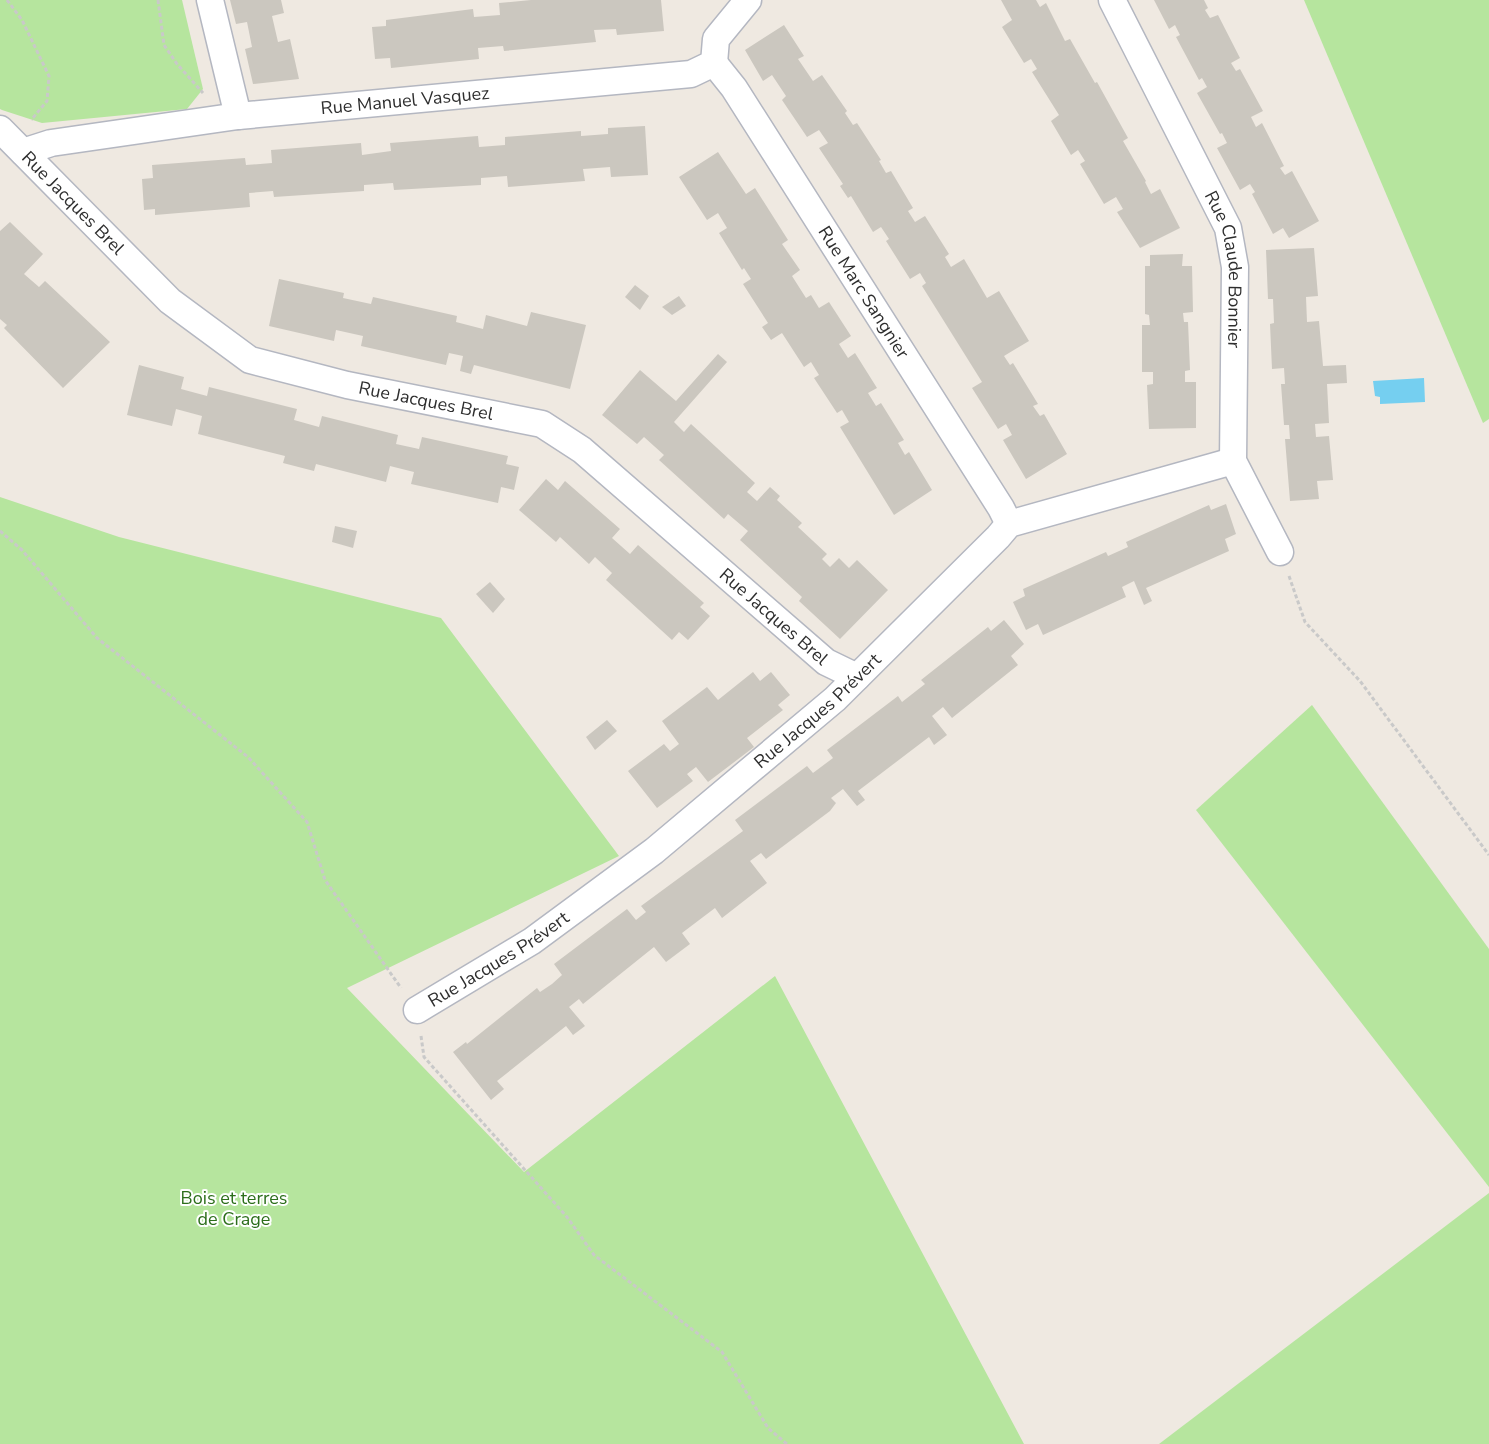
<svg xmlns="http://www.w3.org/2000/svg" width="1489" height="1444" font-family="'Nunito Sans',sans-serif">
<rect width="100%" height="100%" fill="#efe9e1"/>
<g fill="#b6e59e">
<path d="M0 0H182L203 89 187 109 42 123 2 110 0 109Z"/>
<path d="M1304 0H1489V419L1483 423Z"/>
<path d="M0 497 119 537 441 618 619 856 347 988 524 1172 775 976 1024 1444H0Z"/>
<path d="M1312 705 1489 949V1187L1196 810Z"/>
<path d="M1489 1193V1444H1159Z"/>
</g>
<path fill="#75cff0" d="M1424 378 1425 402 1380 404V397L1375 396 1373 381Z"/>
<g fill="#cbc7bf">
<path d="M230 0H281L284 13 272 16 278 42 290 39 299 79 253 84 245 49 252 47 247 22 236 24Z"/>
<path d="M531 0H661L664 31 617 35 616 29 594 30 596 42 504 51 503 46 478 48 479 59 391 68 390 58 375 59 372 27 386 26V20L473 9 474 17 500 15 499 3Z"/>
<path d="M1001 0H1036L1040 7 1046 3 1065 41 1070 39 1095 83 1097 82 1128 138 1123 141 1146 181 1145 182 1151 194 1160 189 1180 228 1140 248 1117 212 1123 209 1116 197 1104 204 1080 164 1085 161 1078 150 1071 155 1051 121 1059 115 1032 72 1037 69 1031 59 1024 63 1002 27 1012 20Z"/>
<path d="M1154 0H1204L1208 8 1205 10 1210 18 1218 15 1240 58 1231 63 1236 71 1240 69 1263 111 1251 117 1256 127 1262 123 1284 166 1280 168 1285 175 1292 171 1319 221 1289 238 1283 228 1273 234 1252 194 1255 192 1250 184 1240 190 1217 148 1227 143 1222 133 1220 134 1197 93 1207 87 1202 78 1199 80 1176 37 1180 35 1175 25 1169 29Z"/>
<path d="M784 25 804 56 798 59 813 81 822 75 847 111 845 113 853 125 857 123 881 160 879 161 886 173 891 171 913 208 908 211 915 222 925 216 949 254 945 257 951 267 964 259 987 298 999 291 1029 341 1004 356 1010 365 1013 363 1038 404 1033 406 1040 416 1044 414 1067 454 1026 479 1003 440 1012 435 1006 424 998 429 972 388 982 382 922 286 926 283 920 273 910 279 886 241 889 239 881 227 873 232 851 196 848 198 840 186 843 184 819 148 828 143 819 130 807 137 782 100 786 96 772 75 763 81 745 50Z"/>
<path d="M645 126 648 175 611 177 610 167 597 168 583 169 585 181 508 187 507 176 481 178V185L394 190 393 183 364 185V191L274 197 273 191 249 193 250 207 155 215V209L144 210 142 179 153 178 152 165 245 158 246 165 272 163 271 150 361 143 362 155 391 151 390 143 478 136 479 147 505 145V137L581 131V136L608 134V128Z"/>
<path d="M718 152 746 194 755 188 788 240 782 244 800 270 792 276 806 298 811 295 819 308 829 302 851 336 839 344 848 358 855 353 877 388 868 393 876 406 881 403 904 440 898 443 905 455 909 452 932 490 894 515 840 427 849 422 842 410 837 413 814 378 819 375 811 362 804 367 782 333 771 340 762 327 768 323 743 284 751 279 744 268 742 270 719 233 727 228 718 213 707 220 679 177Z"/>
<path d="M10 222 43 254 24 274 39 287 45 281 110 342 63 388 4 328 7 325 0 319V231Z"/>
<path d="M1314 248 1318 296 1306 297 1307 322 1319 321 1323 366 1346 365 1347 383 1327 384 1329 423 1315 424 1316 437 1329 436 1333 480 1317 481 1319 499 1290 501 1285 439H1290L1289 425H1284L1281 384H1285L1284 368 1272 369 1270 324 1274 323 1273 299H1268L1266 250Z"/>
<path d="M1183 254 1182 266H1192L1193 312 1183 313 1184 322H1188L1190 370 1185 371V382H1196V428L1149 429 1147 385 1153 384V372H1142V325H1150L1149 315 1145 314V266H1150V255Z"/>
<path d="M279 279 344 293 343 298 371 304 373 297 457 316 456 322 483 329 486 315 527 326 531 312 586 325 570 389 474 365 471 374 460 371 463 356 449 353 446 365 361 346 363 336 336 330 334 341 269 326Z"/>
<path d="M635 285 649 296 640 310 625 297Z"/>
<path d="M679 296 686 306 672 315 662 307Z"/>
<path d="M718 354 727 362 674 422 684 432 691 424 755 483 747 492 757 501 770 487 780 496 777 500 802 523 798 527 827 554 822 559 830 567 839 558 849 568 857 560 888 590 840 639 799 601 802 597 740 540 748 531 728 514 724 519 659 460 664 455 644 437 637 444 602 415 640 370 676 401Z"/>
<path d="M139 365 184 377 181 389 207 396 209 387 297 409 294 420 319 427 322 416 398 435 396 444 419 449 422 437 508 456 506 464 519 467 514 490 501 487 498 503 411 484 414 472 390 466 386 482 316 464 314 471 283 463 285 456 198 434 202 416 176 409 172 426 127 415Z"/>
<path d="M546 479 558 490 565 481 620 529 612 538 630 554 638 545 704 603 700 607 710 616 688 640 679 632 672 640 606 580 612 573 595 557 589 564 560 537 556 542 519 510Z"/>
<path d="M1226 504 1236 534 1225 539 1229 551 1146 588 1152 601 1144 605 1134 581 1122 587 1126 597 1043 635 1038 624 1026 630 1013 602 1025 596 1023 589 1106 552 1108 556 1128 547 1126 542 1209 505 1211 510Z"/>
<path d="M335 526 357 531 353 548 332 542Z"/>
<path d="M490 582 505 599 493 613 476 594Z"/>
<path d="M1004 620 1024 644 1011 656 1018 665 952 718 943 707 932 716 947 735 934 745 929 737 858 791 865 800 857 806 843 789 831 798 836 803 830 811 766 859 761 853 750 861 767 883 722 918 715 908 682 933 690 944 666 962 654 947 583 1004 579 999 569 1007 585 1026 573 1035 566 1026 497 1081 504 1089 491 1100 453 1052 466 1042 467 1044 537 988 540 992 552 984 562 975 554 964 627 909 636 920 646 912 641 906 743 831 735 820 807 766 813 773 833 758 827 750 898 696 902 702 925 684 921 680 988 627 991 631Z"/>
<path d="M753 672 760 681 771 672 790 695 778 705 783 710 747 738 754 747 708 782 696 767 687 774 693 781 657 808 628 771 664 744 670 751 679 744 662 721 707 687 718 700Z"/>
<path d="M607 720 617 731 595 750 586 737Z"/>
</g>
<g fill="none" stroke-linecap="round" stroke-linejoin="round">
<defs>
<g id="minor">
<path d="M210 0 238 116"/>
<path id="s1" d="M1112 0 1228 228 1235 267 1233 461 1280 552"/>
<path id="s2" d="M714 63 734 88 1001 508 1009 524"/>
<path id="s3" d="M0 129 170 301 250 360 347 385 542 424 582 450 826 662 857 677"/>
<path id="s4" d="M23 152 51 143 238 116 691 74 714 63 716 39 748 0"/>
<path id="s5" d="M417 1010 532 941 654 851 835 699 998 537 1009 524 1233 461"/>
</g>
</defs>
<use href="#minor" stroke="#b4b7c1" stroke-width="29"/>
<g stroke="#c9c9c9" stroke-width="3" stroke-dasharray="4 2.5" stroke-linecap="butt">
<path d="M7 0 22 20 49 76 47 101 32 119 33 120"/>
<path d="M158 0 164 45 177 64 203 93"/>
<path d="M0 531 22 550 97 638 248 757 307 822 325 880 401 988"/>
<path d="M1289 576 1305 622 1360 681 1489 855"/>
<path d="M421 1036 424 1057 567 1217 594 1255 722 1352 768 1428 787 1444"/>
</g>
<use href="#minor" stroke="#fff" stroke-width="26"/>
</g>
<g text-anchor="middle" stroke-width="4" stroke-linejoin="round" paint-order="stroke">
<g font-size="18" fill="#2e2e2e" stroke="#fff">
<text dy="6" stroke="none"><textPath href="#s4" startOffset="386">Rue Manuel Vasquez</textPath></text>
<text dy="6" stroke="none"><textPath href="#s3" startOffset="104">Rue Jacques Brel</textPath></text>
<text dy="6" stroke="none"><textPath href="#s1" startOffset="296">Rue Claude Bonnier</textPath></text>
<text dy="6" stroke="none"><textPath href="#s2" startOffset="274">Rue Marc Sangnier</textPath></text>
<text dy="6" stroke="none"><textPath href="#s3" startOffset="522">Rue Jacques Brel</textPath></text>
<text dy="6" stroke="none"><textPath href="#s3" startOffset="942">Rue Jacques Brel</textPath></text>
<text dy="6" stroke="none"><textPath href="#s5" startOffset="501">Rue Jacques Prévert</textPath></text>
<text dy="6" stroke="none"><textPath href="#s5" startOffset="96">Rue Jacques Prévert</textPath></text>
</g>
<g font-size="18" fill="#2c6e1b" stroke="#fff">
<text x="234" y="1204">Bois et terres<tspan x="234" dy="21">de Crage</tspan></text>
</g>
</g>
</svg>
